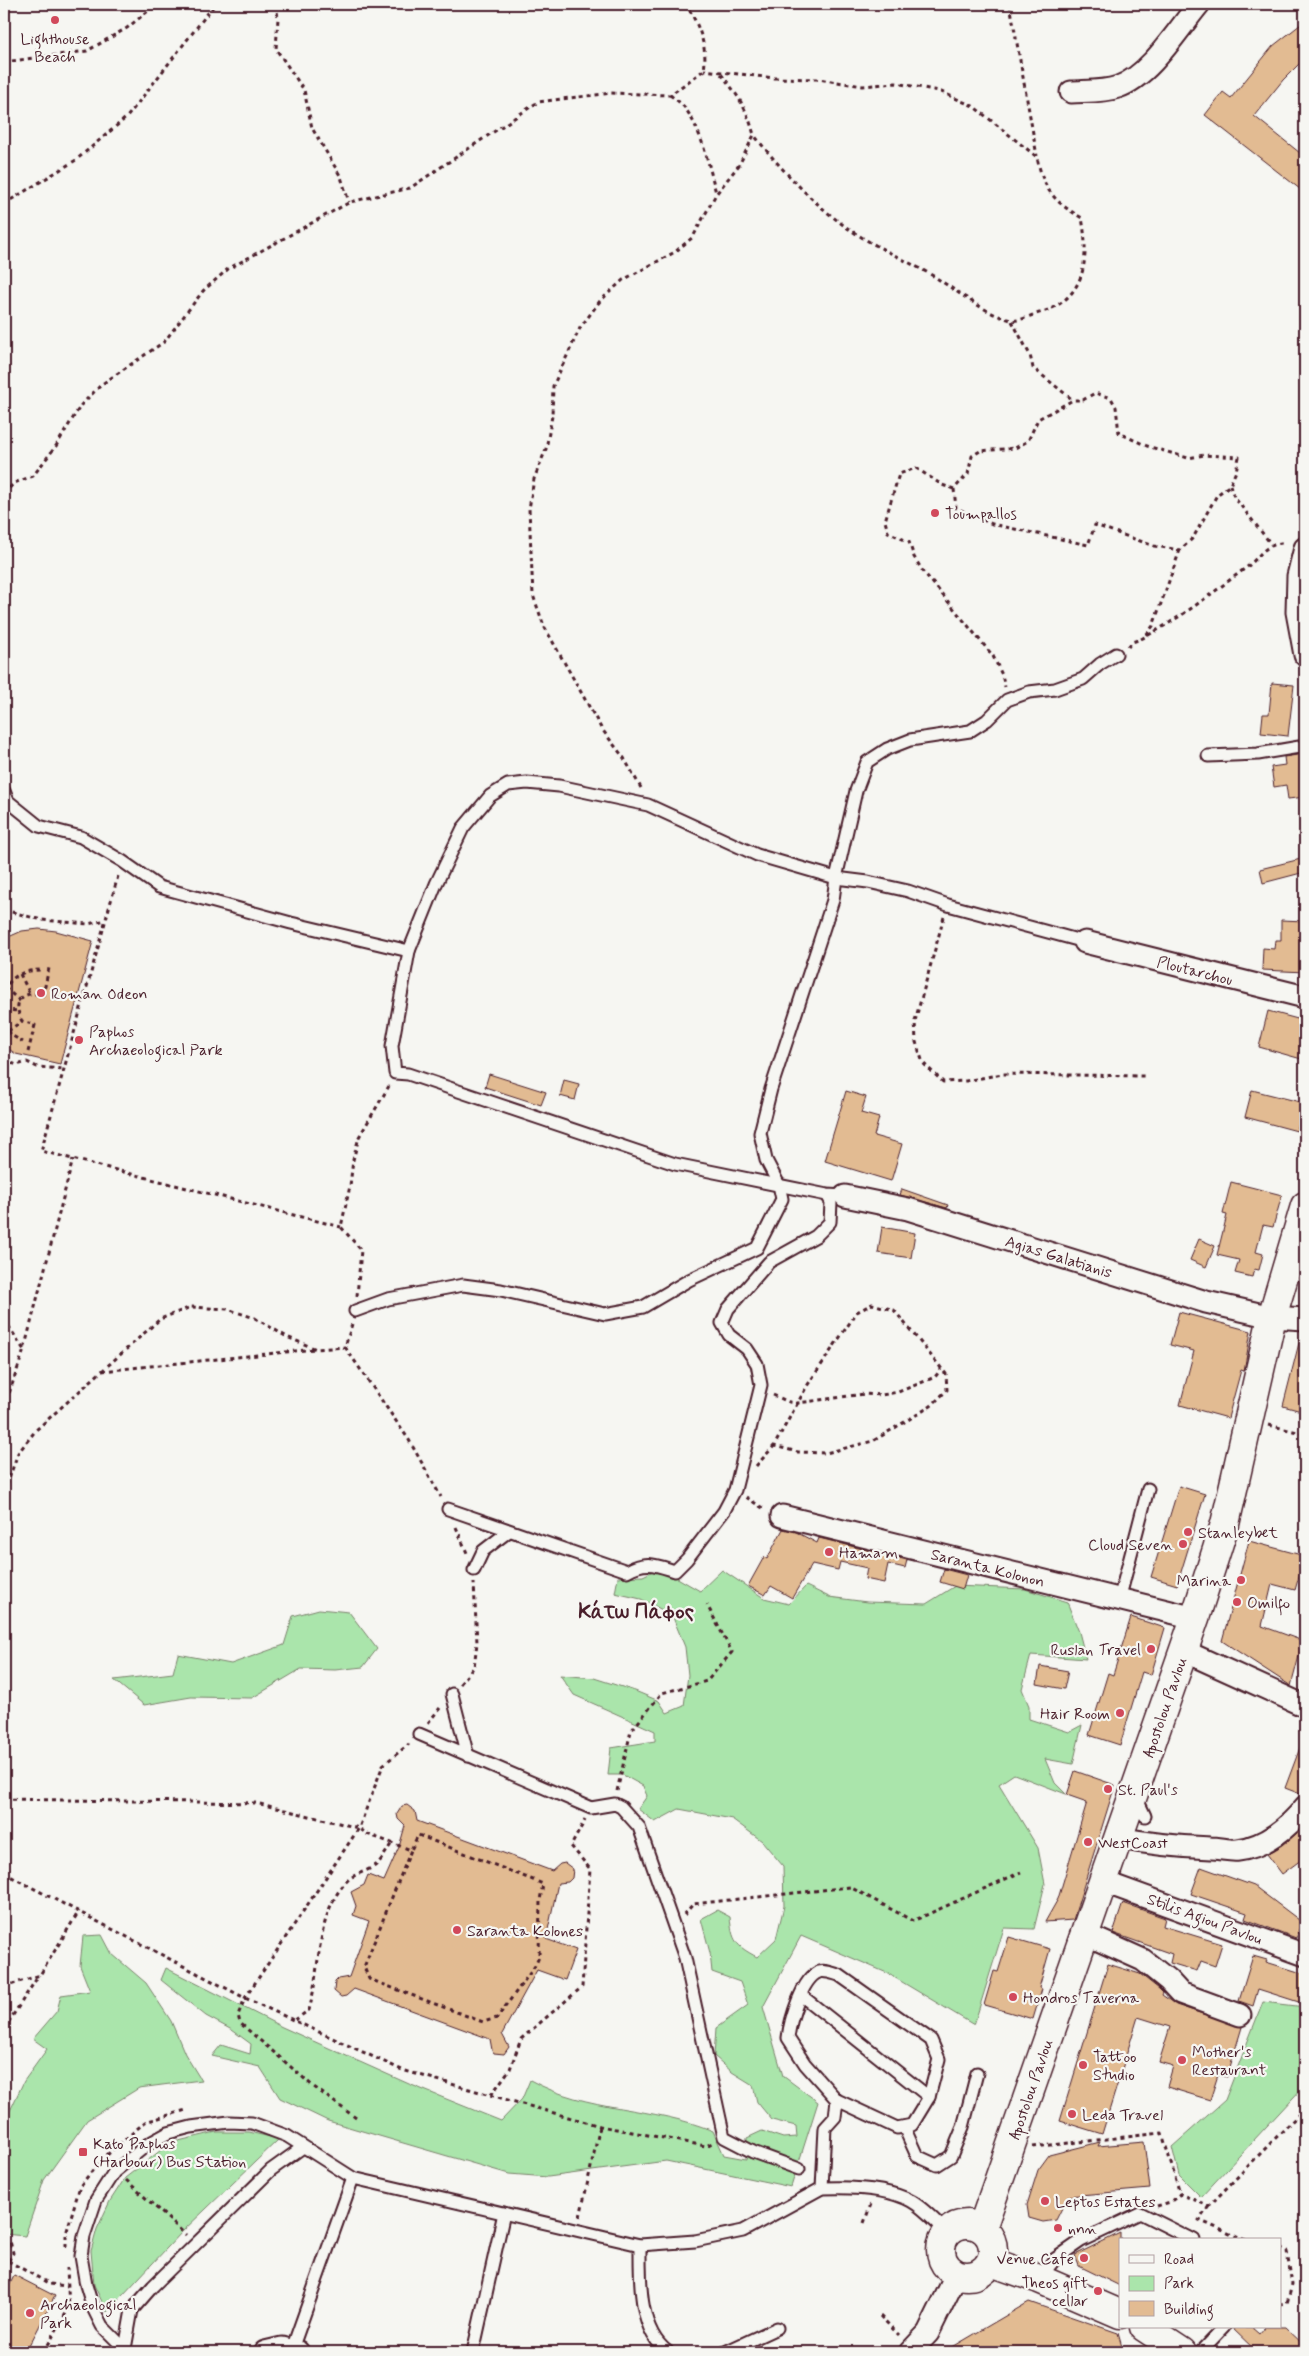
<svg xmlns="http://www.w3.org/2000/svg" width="1309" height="2356" font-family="Mynerve,sans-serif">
<rect width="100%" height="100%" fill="#f6f6f2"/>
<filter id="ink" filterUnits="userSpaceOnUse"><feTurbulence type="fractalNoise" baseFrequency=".02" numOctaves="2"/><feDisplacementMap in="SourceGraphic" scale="10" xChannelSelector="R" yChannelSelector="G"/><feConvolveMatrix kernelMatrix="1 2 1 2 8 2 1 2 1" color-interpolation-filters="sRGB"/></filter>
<g filter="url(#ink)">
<g fill="#aae5ab" stroke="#7a826b">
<path d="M657 1569 674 1576 700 1591 722 1570 764 1598 789 1604 806 1586 829 1597 867 1602 926 1604 955 1586 1025 1589 1067 1602 1079 1632 1086 1659 1031 1655 1022 1689 1029 1706V1719L1069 1732 1082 1725 1073 1764 1045 1759 1055 1783 1066 1794 1014 1774 999 1784 1038 1848 1045 1884 1034 1929 1004 1928 974 2025 887 1973 801 1936 763 2007 783 2076 818 2102 791 2187 666 2161 548 2177 509 2174 328 2121 280 2098 260 2067 212 2056 221 2045 250 2054 251 2044 232 2030 206 2016 161 1980 166 1968 282 2027 409 2084 501 2121 522 2099 530 2080C587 2112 654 2106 713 2131L724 2155 746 2159 747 2138 762 2131 783 2138 797 2137 796 2126 772 2120 757 2102 753 2085 732 2072 714 2056 716 2028 748 2005 740 1982 712 1972 710 1953 701 1919 717 1910 730 1917C732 1941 736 1946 757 1957L776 1939 784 1906 783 1866 762 1841 732 1819 679 1809 655 1822 638 1809 647 1796 643 1786 623 1775H608L611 1748 655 1741V1731L574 1695 560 1675 594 1678 635 1691 659 1701 667 1713 684 1706 688 1675 685 1647 672 1615 641 1599 615 1593 618 1577 643 1576Z"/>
<path d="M319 1609 349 1612 377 1649 363 1667 335 1670 301 1669 252 1698 191 1697 144 1705 114 1680 173 1673 178 1654 231 1664 284 1645 293 1616Z"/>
<path d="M102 1935 112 1954 146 1983 171 2021 185 2054 201 2080 139 2088 87 2120 44 2180 25 2236 4 2234V2119L8 2115 24 2081 47 2049 33 2039 57 2011 61 1995 90 1991 80 1966 83 1936Z"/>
<path d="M1263 2002 1305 2007V2085L1201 2197 1179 2175 1172 2147 1225 2100Z"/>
<path d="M216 2132H249L279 2139 182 2232 107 2312 94 2285 91 2251 97 2229 110 2201 125 2178 170 2143Z"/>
</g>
<g fill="#e2bb92" stroke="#4a1f2b">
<path d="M1305 21V58L1283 80 1254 116 1305 157V193L1205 115 1223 92 1231 98 1273 46Z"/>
<path d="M1272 683 1294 685 1288 736 1261 733 1263 714H1269Z"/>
<path d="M1304 754 1305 797 1288 799 1286 785 1274 787 1271 767 1285 765 1284 757Z"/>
<path d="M1305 858V872L1263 883 1260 869Z"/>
<path d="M1281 920 1305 921V972L1262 970 1263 948 1274 949 1275 940H1281Z"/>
<path d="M39 929 56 931 93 941 60 1064 16 1054 4 1046V939L22 931Z"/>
<path d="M1268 1011 1305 1021V1060L1259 1047Z"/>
<path d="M489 1074 546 1092 541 1105 485 1087Z"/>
<path d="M564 1080 579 1084 575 1100 560 1096Z"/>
<path d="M1252 1090 1304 1103 1297 1131 1245 1117Z"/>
<path d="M846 1091 866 1097 861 1113 879 1118 874 1136 902 1144 891 1181 825 1161Z"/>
<path d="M1231 1182 1282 1195 1273 1227 1263 1225 1256 1252 1263 1254 1259 1270 1254 1269 1252 1277 1235 1273 1239 1260 1217 1255 1227 1215 1223 1214Z"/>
<path d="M902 1189 948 1205 947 1208 900 1195Z"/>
<path d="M882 1227 915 1233 911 1258 878 1253Z"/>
<path d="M1199 1239 1215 1246 1206 1267 1190 1260Z"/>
<path d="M1179 1312 1251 1331 1244 1371 1241 1370 1228 1418 1180 1405 1194 1351 1170 1345Z"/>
<path d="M1300 1339 1305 1340V1412L1283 1406Z"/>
<path d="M1179 1486 1205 1494 1177 1585 1151 1577Z"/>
<path d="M783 1529 796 1532 817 1543 819 1538 907 1560 905 1568 888 1564 884 1583 865 1579 867 1568 840 1562 838 1570 812 1564 792 1598 771 1586 765 1595 748 1586 764 1557 767 1559Z"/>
<path d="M1249 1541 1305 1556 1295 1590 1272 1584 1262 1626 1303 1641 1291 1686 1222 1641Z"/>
<path d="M944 1569 967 1575 963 1589 940 1582Z"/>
<path d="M1131 1617 1165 1628 1151 1675 1142 1672 1120 1745 1089 1735 1108 1673 1113 1675Z"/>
<path d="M1040 1666 1068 1671 1064 1689 1037 1684Z"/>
<path d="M1304 1737H1305V1795H1303L1285 1788Z"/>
<path d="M1075 1771 1115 1785 1073 1920 1045 1922 1058 1899 1087 1802 1067 1795Z"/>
<path d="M407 1805 415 1811 417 1821 552 1871 560 1864 565 1863 573 1869 572 1878 568 1882 558 1883 546 1939 576 1950 565 1980 537 1970 502 2034 509 2047 504 2054 494 2053 492 2050 490 2039 354 1989 346 1996 341 1997 334 1991 335 1982 338 1979 349 1977 369 1921 353 1915 356 1906 351 1892 364 1885 368 1875 384 1881 399 1847 405 1826 398 1819 397 1814 402 1806Z"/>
<path d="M1305 1826V1857L1282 1874 1267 1854 1283 1845Z"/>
<path d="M1201 1867 1254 1886 1303 1923 1296 1938 1245 1919 1247 1913 1191 1894Z"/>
<path d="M1123 1903 1165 1918 1163 1926 1222 1944 1215 1966 1201 1961 1197 1971 1170 1963 1172 1954 1113 1933Z"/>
<path d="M1009 1937 1050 1949 1039 1988 1042 1989 1033 2019 984 2005 994 1971 998 1972Z"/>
<path d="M1253 1956 1267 1960 1266 1962 1305 1974V2004L1258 1989 1253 2006 1239 2001Z"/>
<path d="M1108 1964 1140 1974 1159 1989 1163 1993 1162 1995 1176 2005 1242 2027 1227 2077 1218 2075 1210 2100 1167 2087 1173 2066 1159 2062 1170 2027 1138 2017 1102 2134 1060 2121Z"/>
<path d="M1100 2142 1098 2146 1144 2142 1150 2189 1068 2196 1056 2220 1043 2222 1029 2218 1027 2205 1038 2170 1049 2155Z"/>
<path d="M1120 2233V2286L1079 2266 1075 2255Z"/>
<path d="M14 2275 55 2296 26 2352H4V2295Z"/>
<path d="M1029 2302 1118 2333 1122 2347 1116 2352H944Z"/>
<path d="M1231 2327H1251L1259 2334 1265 2327H1285L1305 2346V2352H1257Z"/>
</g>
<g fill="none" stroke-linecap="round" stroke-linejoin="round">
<defs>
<g id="lane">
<path d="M1208 756 1258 754 1305 746"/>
<path d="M4 791 8 801 39 826 81 837 122 861 159 887 291 923 409 951"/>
<path d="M845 1196 827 1195 675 1164 408 1074 395 1073 392 1046 409 951 436 884 463 828 490 796 508 785 527 783 559 786 648 805 757 855 836 878 868 882 908 891 948 905 1085 942"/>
<path d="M355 1311 388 1299 463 1285 501 1290 605 1314 643 1307 689 1280 757 1248 782 1199 779 1185 766 1160 760 1133 771 1089 833 900 836 878 856 791 867 762 887 749 910 740 970 731 987 720 1007 700 1029 692 1055 689 1083 679 1100 664 1116 654"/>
<path d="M448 1509 627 1571C646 1560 656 1565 675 1571L687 1559 724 1511 735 1490 761 1385 757 1364 747 1349 729 1335 722 1323 728 1309 769 1262 816 1236 830 1222 831 1202 827 1195"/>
<path d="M474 1570 483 1551 509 1531"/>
<path d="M1119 1600 1148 1489"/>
<path d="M452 1694 468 1756"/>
<path d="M419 1734 591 1808 615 1804 621 1807 639 1827 685 1958 724 2137 753 2152 799 2169"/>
<path d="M1136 1797 1145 1816"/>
<path d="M802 1996 929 2097"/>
<path d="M904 2127 917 2156 937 2165 951 2156 963 2127 977 2073"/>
<path d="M822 2188 825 2128 835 2117 837 2100 805 2064 788 2038C790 2021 802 1978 819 1972 825 1970 832 1973 839 1975L931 2040 939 2059 929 2097 912 2125 897 2128 837 2100"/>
<path d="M640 2245C640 2279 638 2330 668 2352"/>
<path d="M1039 2279 1055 2259 1081 2241 1140 2213 1194 2240"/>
<path d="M125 2349 132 2310 153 2286 271 2170 303 2147"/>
<path d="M292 2349 353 2178"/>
<path d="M128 2352 102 2326 93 2308 86 2285 81 2256 84 2236 96 2200 114 2172 148 2144 168 2133 191 2127 229 2122 252 2123 287 2136 353 2178 640 2245 695 2241 743 2231 822 2188C848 2187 888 2188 911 2201 924 2208 936 2222 947 2232"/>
<path d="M473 2352 504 2213"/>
<path d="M725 2352 777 2328"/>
<path d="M1200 2352 1224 2327"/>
</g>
<g id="street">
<path d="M1071 92C1087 91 1103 92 1118 87 1150 76 1178 29 1199 4"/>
<path d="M1305 548 1298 576 1297 612 1305 655"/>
<path d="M1085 942 1305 997"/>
<path d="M845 1196 908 1209 1206 1302 1272 1317 1305 1319"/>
<path d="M782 1516 1195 1618"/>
<path d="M1184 1651 1305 1706"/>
<path d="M1119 1838C1150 1844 1180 1847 1211 1848 1220 1848 1230 1851 1238 1850 1265 1847 1289 1827 1305 1807"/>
<path d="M1104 1882 1305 1955"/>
<path d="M1085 1934 1143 1960 1168 1980 1180 1993 1240 2015"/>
<path d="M265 2352 282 2348 298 2352"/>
<path d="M910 2352 928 2333 957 2274"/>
</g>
<g id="secondary">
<circle cx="967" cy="2250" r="26"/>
<path d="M982 2228 1195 1618 1225 1524 1272 1317 1305 1206"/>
<path d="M991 2262 1039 2279 1120 2314"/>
<path d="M1144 2327 1182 2352"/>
</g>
</defs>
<use href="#lane" stroke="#4a1f2b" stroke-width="15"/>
<use href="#street" stroke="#4a1f2b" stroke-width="25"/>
<use href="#secondary" stroke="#4a1f2b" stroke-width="31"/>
<g stroke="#4a1f2b" stroke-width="3" stroke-dasharray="4 4" stroke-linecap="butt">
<path d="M276 4 278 18 276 49 304 90 312 128 341 177 349 202"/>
<path d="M1010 4 1037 156"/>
<path d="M4 62 87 51 127 28 157 4"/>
<path d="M721 74C738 95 747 109 754 135"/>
<path d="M670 95C675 99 681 103 685 108 702 131 709 166 716 193"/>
<path d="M4 204 76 160 127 117 215 4"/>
<path d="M1012 321 1030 355 1033 368 1073 400"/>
<path d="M1230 485 1234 497 1271 544"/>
<path d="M954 489 956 508 992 524 1088 545 1095 525 1154 546 1180 550 1193 538 1217 495 1230 485 1236 471 1239 457 1204 455 1188 458 1147 446 1119 433 1116 407 1111 398 1095 393 1083 400H1073L1038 419 1028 441 1015 448 980 451 972 456 968 474 954 489 942 485 916 468 899 474 885 521 888 532 909 542 914 557 922 570 993 656 1002 675 1005 687"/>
<path d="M4 494 14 483 33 476 56 446 81 405 102 384 164 342 203 291 228 269 350 202 410 188 538 102 611 93 670 95 704 70C708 46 698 24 686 4"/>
<path d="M1146 635 1153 626 1180 550"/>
<path d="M1141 639C1178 620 1210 595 1243 570 1262 557 1259 546 1286 542"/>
<path d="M1128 647 1132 642 1141 639"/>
<path d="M641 788 624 758 601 728 544 626 533 595 529 509 534 479 546 449 552 416 553 386 580 328 600 301 623 280 675 252 693 237 716 194 739 165 754 135C779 167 810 200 842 224 871 246 908 260 938 279 958 292 988 315 1011 320 1018 322 1029 316 1036 314 1085 301 1090 262 1082 218 1054 202 1043 189 1037 157L973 106 939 91 896 83 863 86 818 79 774 78 704 70"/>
<path d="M118 876 41 1151 341 1227"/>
<path d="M4 910 42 920 88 924 106 920"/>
<path d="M944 917 915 1021 916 1042 923 1063 943 1082 966 1081 1002 1074 1144 1076"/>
<path d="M20 974 29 992"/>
<path d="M5 988 20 1001"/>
<path d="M4 991C11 975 25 970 41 970"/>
<path d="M4 1010 18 1011"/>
<path d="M4 1024 11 1035 23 1042"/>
<path d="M8 1031 22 1021"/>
<path d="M28 1052 35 1025 22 1021C11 1001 23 990 43 995L49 968"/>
<path d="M4 1060 17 1065 27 1062 37 1067 64 1069"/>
<path d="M357 1296 361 1250 341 1227 350 1186 353 1160 359 1137 389 1086"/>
<path d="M4 1319 24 1350"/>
<path d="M352 1324 345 1347 409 1440 441 1497"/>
<path d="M102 1371 315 1349"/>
<path d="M773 1395 789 1402 798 1403 864 1394 882 1395 898 1392 935 1377 941 1369"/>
<path d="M4 1408 24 1350 73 1159"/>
<path d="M1269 1425 1305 1434"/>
<path d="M756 1466 774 1446 807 1386 857 1312 872 1304 894 1310 946 1374 947 1390 931 1406 873 1441 826 1453 798 1452 774 1446"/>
<path d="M4 1493 18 1453 36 1430 160 1319 191 1307 227 1309 255 1318 287 1337 316 1349 345 1347"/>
<path d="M746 1497 764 1509"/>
<path d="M456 1527 467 1553"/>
<path d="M460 1684 474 1667 477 1643 474 1583"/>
<path d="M428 1723 440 1708"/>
<path d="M617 1791 631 1731 662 1693 707 1681 732 1652 707 1605"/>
<path d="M4 1799 256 1803 359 1828 367 1834 411 1850 418 1835 533 1880 543 1884 540 1900 539 1957 535 1966 497 2018 483 2022 369 1979 364 1967 411 1850"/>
<path d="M4 1873 245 1998 402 2070 600 2126 706 2146 712 2143"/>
<path d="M684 1915 693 1904 850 1887 913 1921 1021 1872"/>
<path d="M4 1987 40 1975 79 1911"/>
<path d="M295 2020 309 2010C321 1969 315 1916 346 1882 354 1873 367 1872 376 1865 382 1860 387 1850 392 1843"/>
<path d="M4 2029 39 1975"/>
<path d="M491 2095 510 2069 521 2039 582 1987 590 1869 571 1846 585 1820"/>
<path d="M356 2118 314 2087 240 2023 238 2015 245 1998 359 1828 383 1765 409 1744"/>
<path d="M1033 2147 1162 2133 1180 2194"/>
<path d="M126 2180 186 2235"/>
<path d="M1157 2206 1170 2202 1180 2194 1209 2206 1305 2108"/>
<path d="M1209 2206 1199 2220 1239 2238 1246 2240"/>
<path d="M580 2217 600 2126"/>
<path d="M864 2223 871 2204"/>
<path d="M4 2239 10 2241 13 2253 4 2268"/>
<path d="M66 2247V2234L80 2186 100 2161 145 2122 186 2110"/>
<path d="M1280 2247 1287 2252 1292 2285 1287 2303 1280 2304"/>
<path d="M8 2261 50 2284 67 2286"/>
<path d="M880 2316 899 2335"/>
<path d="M44 2352 69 2308 67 2268"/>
</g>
<use href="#lane" stroke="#f6f6f2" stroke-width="11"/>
<use href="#street" stroke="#f6f6f2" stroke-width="21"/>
<use href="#secondary" stroke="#f6f6f2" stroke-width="28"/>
</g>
</g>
<g fill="#d1495b" stroke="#f6f6f2" stroke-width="2">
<circle cx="55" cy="20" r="5"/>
<circle cx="935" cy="513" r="5"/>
<circle cx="41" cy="993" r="5"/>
<circle cx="79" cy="1040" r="5"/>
<circle cx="1188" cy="1532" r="5"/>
<circle cx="1183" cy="1544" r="5"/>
<circle cx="829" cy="1552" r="5"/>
<circle cx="1241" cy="1580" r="5"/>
<circle cx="1237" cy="1602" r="5"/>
<circle cx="1151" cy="1649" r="5"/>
<circle cx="1120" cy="1713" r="5"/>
<circle cx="1108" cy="1789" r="5"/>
<circle cx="1088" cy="1842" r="5"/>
<circle cx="457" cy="1930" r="5"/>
<circle cx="1013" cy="1997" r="5"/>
<circle cx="1182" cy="2060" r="5"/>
<circle cx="1083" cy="2065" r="5"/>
<circle cx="1072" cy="2114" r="5"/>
<rect x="78" y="2147" width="10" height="10" rx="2.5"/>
<circle cx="1045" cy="2201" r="5"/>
<circle cx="1058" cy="2228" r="5"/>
<circle cx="1084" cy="2258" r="5"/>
<circle cx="1098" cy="2291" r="5"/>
<circle cx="30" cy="2313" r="5"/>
</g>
<g text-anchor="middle" stroke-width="4.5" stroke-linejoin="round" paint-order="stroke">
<g font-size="16" fill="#4a1f2b" stroke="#f6f6f2" text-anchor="start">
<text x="55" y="44" text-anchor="middle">Lighthouse<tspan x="55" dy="18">Beach</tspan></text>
<text x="945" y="519">Toumpallos</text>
<text x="51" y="999">Roman Odeon</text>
<text x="89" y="1037">Paphos<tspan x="89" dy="18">Archaeological Park</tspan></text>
<text x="1198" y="1538">Stanleybet</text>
<text x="1173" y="1550" text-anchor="end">Cloud Seven</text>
<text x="839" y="1558">Hamam</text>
<text x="1231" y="1586" text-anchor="end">Marina</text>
<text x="1247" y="1608">Omilfo</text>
<text x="1141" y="1655" text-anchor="end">Ruslan Travel</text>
<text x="1110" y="1719" text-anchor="end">Hair Room</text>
<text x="1118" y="1795">St. Paul's</text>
<text x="1098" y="1848">WestCoast</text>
<text x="467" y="1936">Saranta Kolones</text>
<text x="1023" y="2003">Hondros Taverna</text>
<text x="1192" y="2057">Mother's<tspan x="1192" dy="18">Restaurant</tspan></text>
<text x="1093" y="2062">Tattoo<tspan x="1093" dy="18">Studio</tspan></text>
<text x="1082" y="2120">Leda Travel</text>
<text x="93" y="2149">Kato Paphos<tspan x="93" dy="18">(Harbour) Bus Station</tspan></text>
<text x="1055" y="2207">Leptos Estates</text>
<text x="1068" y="2234">nnn</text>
<text x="1074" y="2264" text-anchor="end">Venue Cafe</text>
<text x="1088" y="2288" text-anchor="end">Theos gift<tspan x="1088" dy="18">cellar</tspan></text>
<text x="40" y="2310">Archaeological<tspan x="40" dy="18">Park</tspan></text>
</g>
<g font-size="16" fill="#4a1f2b" stroke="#f6f6f2">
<text transform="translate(1195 970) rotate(14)" y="6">Ploutarchou</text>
<text transform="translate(1059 1256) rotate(17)" y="6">Agias Galatianis</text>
<text transform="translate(988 1567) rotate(14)" y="6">Saranta Kolonon</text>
<text transform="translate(1164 1707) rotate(-71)" y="6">Apostolou Pavlou</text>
<text transform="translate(1205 1918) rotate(20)" y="6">Stilis Agiou Pavlou</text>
<text transform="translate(1030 2089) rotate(-71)" y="6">Apostolou Pavlou</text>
</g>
<g font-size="21" font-weight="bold" fill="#4a1f2b" stroke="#f6f6f2">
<text x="636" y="1618">Κάτω Πάφος</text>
</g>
</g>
<rect width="1309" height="2356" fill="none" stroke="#f6f6f2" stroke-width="20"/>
<rect x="10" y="10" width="1289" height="2336" fill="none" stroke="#4a1f2b" stroke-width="2" filter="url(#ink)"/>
<rect x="1119" y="2238" width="162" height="90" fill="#f6f6f2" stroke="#b1a0a2"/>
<rect x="1129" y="2255" width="25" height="8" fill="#f6f6f2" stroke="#b1a0a2"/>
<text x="1164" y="2264" font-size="15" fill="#4a1f2b">Road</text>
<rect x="1129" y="2276" width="25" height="15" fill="#aae5ab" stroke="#b1a0a2"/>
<text x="1164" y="2288" font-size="15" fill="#4a1f2b">Park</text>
<rect x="1129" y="2301" width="25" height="15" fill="#e2bb92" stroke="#b1a0a2"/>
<text x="1164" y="2314" font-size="15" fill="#4a1f2b">Building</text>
</svg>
